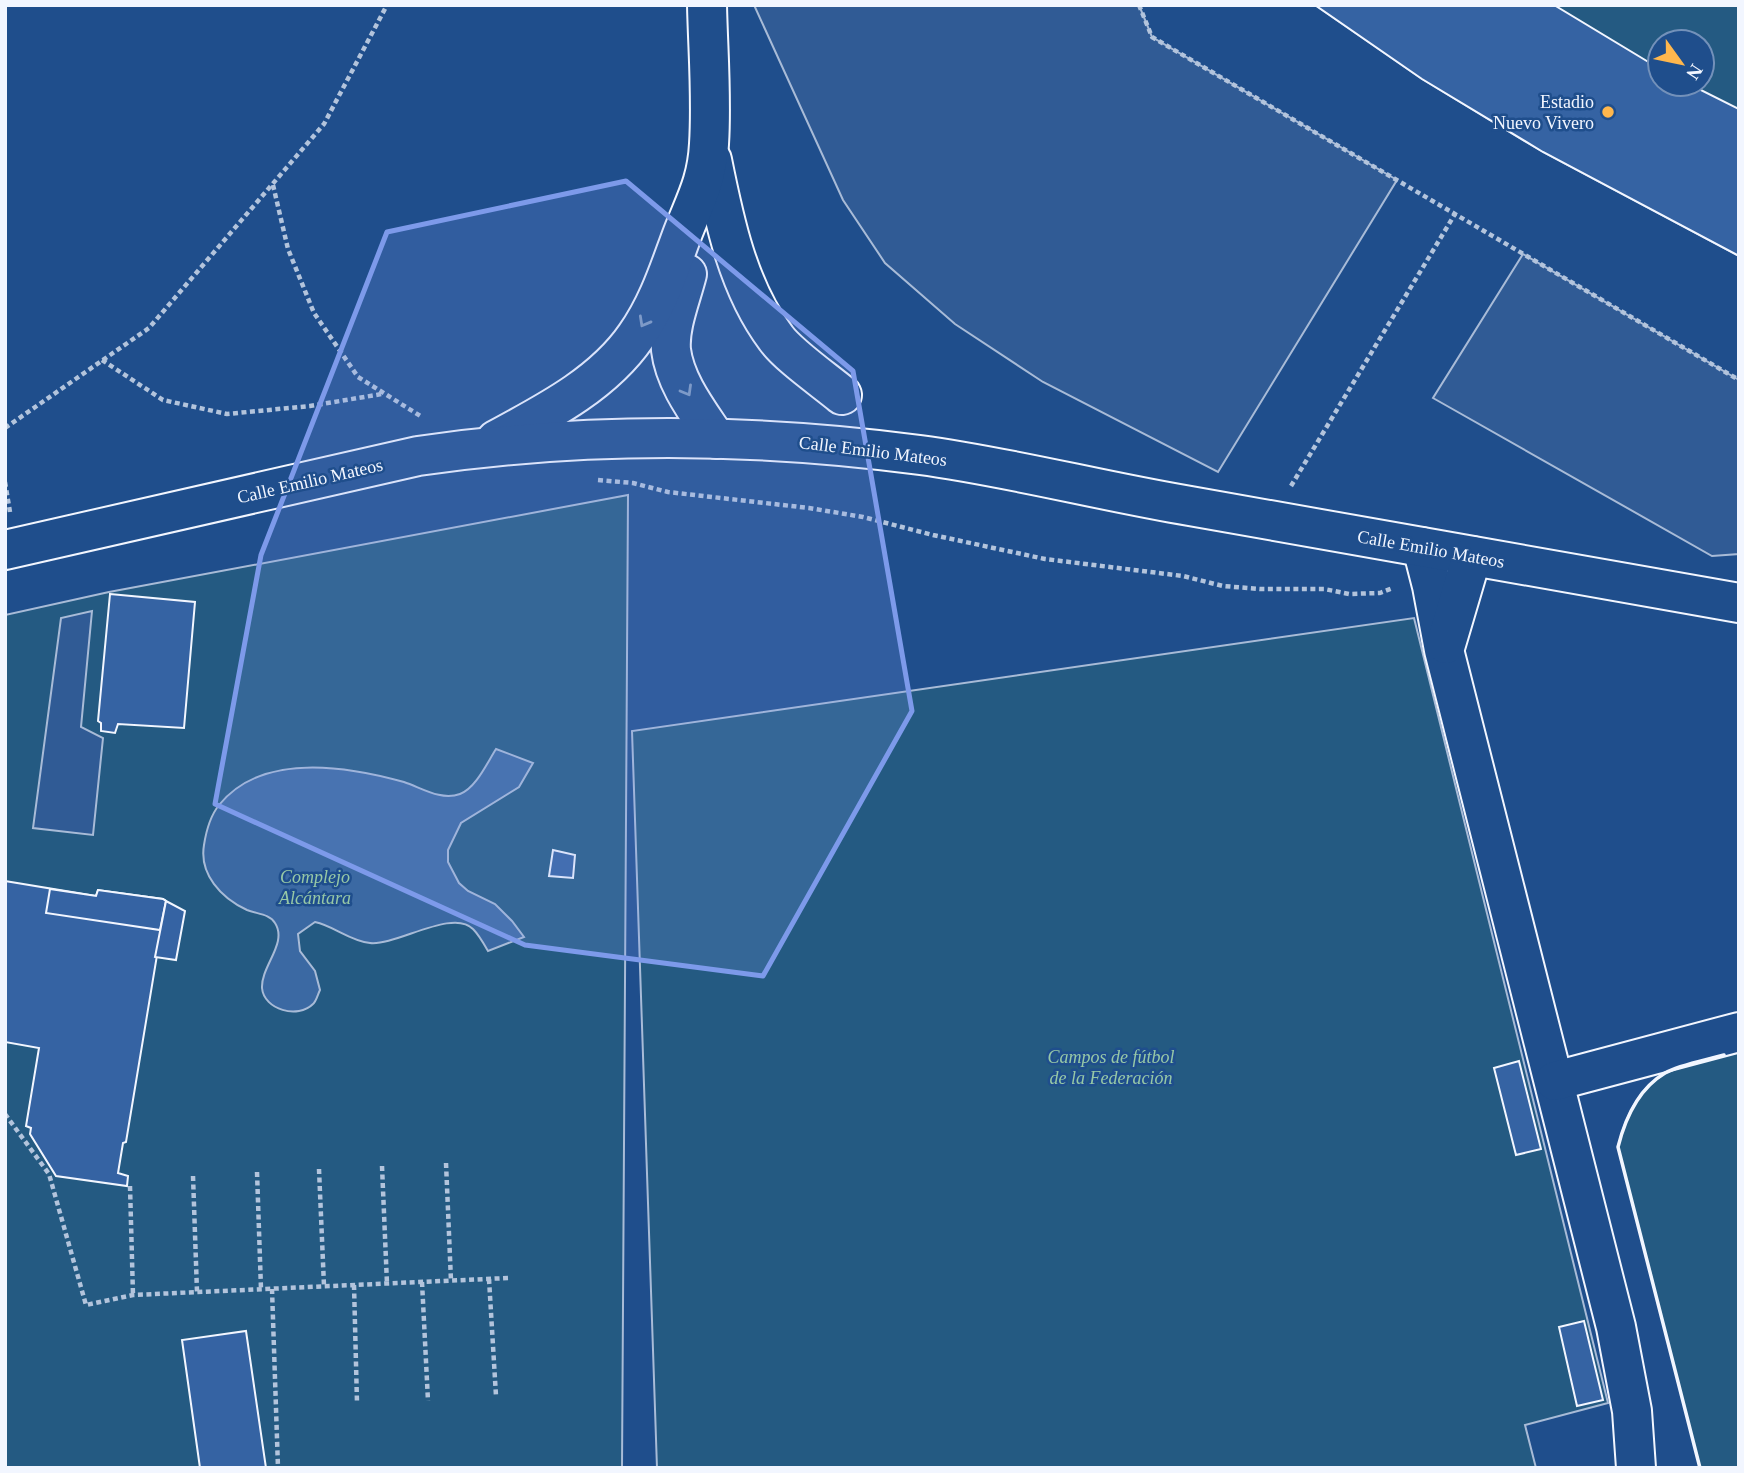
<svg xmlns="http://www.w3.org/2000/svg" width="1744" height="1473" font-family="'Times New Roman',serif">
<rect width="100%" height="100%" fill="#1f4e8c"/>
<g fill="#245a82" stroke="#a8bbd7" stroke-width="2" fill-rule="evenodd">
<path d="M1315 5H1739V256L1543 152 1422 79ZM1660 42H1702V84H1660Z"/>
<path d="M628 495 622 1468H5V615L109 592Z"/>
<path d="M1414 618 1608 1403 1525 1425 1536 1468H657L632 731Z"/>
<path d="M1739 1051V1468H1700L1618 1147C1625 1118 1637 1090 1664 1074 1678 1065 1721 1056 1739 1051Z"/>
</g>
<g fill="#305b95" stroke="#a8bbd7" stroke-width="2">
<path d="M754 5H1139L1152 37 1397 180 1218 472 1043 382 955 324 885 263 843 200Z"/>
<path d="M1523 254 1739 380V554L1712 556 1433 398Z"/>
<path d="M92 611 81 727 103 738 93 835 33 828 61 618Z"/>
</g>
<path fill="#3b69a3" stroke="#a8bbd7" stroke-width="2" d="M496 749 533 763 519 787 461 823 448 850V862L459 883 468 891 495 904 512 921 524 937 488 951C484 944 479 935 473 929 453 908 396 946 370 943 350 941 334 926 315 922L298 934 300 951 315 971 320 990C318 994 316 1002 313 1004 298 1019 264 1010 262 988 261 966 288 943 275 923 270 914 257 914 247 910 221 898 199 874 204 845 206 832 211 815 219 805 262 752 347 766 404 782 422 788 441 801 460 794 476 788 487 763 496 749Z"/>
<g fill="#3563a3" stroke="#f2f6ff" stroke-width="2">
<path d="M1315 5H1554L1660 69V84H1689L1739 109V256L1543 152 1422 79Z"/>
<path d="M110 594 195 602 184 728 118 724 115 733 101 731V723L98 721Z"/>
<path d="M553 850 575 855 573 878 549 876Z"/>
<path d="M5 881 96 896 98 890 163 899 166 901 126 1142 123 1143 118 1173 128 1176 127 1186 56 1176 30 1134 31 1128 26 1126 39 1048 5 1042Z"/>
<path d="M50 889 96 896 98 890 163 899 166 901 160 930 46 913Z"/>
<path d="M166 901 185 911 176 960 155 957Z"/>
<path d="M1519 1061 1541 1149 1516 1155 1494 1068Z"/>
<path d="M1584 1321 1603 1400 1577 1406 1559 1327Z"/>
<path d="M246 1331 266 1468H200L182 1340Z"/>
</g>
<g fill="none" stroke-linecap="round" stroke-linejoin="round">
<defs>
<g id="minor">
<path d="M712 160C724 220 738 288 776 338 788 355 824 380 842 395"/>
<path d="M687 274C681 298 669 326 671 350 675 383 699 413 716 439"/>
<path d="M496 440C546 413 603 384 636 336 658 305 669 270 682 235 695 201 707 182 709 144 712 98 708 51 707 5"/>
<path d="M1422 547 1432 586 1444 650 1616 1327 1632 1411 1636 1468"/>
<path d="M5 550 418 456C583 432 754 433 920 455 1010 467 1100 491 1190 506 1373 538 1556 571 1739 603"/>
<path d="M1446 644 1472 556"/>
<path d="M1555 1081 1739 1032"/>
</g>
</defs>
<use href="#minor" stroke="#f2f6ff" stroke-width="42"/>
<g stroke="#b3c4dc" stroke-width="4.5" stroke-dasharray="5 3.5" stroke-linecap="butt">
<path d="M1139 5 1152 37 1739 380"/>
<path d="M273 185 288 249 314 313 358 377 422 417"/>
<path d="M102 360 163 400 227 414 310 406 382 394"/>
<path d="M5 428 149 328 324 124 387 5"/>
<path d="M598 480 633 483 668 492 809 508 863 517 933 535 1045 559 1183 576 1223 586 1260 589H1324L1349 594 1380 593 1393 588"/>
<path d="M5 482 10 512"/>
<path d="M1291 486 1455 214"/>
<path d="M5 1114 49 1174 86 1305 133 1295 508 1278"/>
<path d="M446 1163 451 1281"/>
<path d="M382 1166 387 1284"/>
<path d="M319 1169 324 1286"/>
<path d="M257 1172 261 1289"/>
<path d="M193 1176 197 1292"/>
<path d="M130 1186 133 1295"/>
<path d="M489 1279 496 1396"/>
<path d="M422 1282 428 1401"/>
<path d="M354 1285 357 1403"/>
<path d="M272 1289 278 1468"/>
</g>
<use href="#minor" stroke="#1f4e8c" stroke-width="38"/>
<path stroke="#f2f6ff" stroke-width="3.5" d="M1700 1468 1618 1147C1625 1119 1638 1089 1665 1073 1679 1065 1707 1060 1724 1055"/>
</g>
<defs><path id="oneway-chevron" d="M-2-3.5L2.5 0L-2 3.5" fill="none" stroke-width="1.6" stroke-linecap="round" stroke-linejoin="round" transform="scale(1.75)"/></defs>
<g stroke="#7e9ac0">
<use href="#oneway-chevron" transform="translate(644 322) rotate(119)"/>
<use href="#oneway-chevron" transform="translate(687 391) rotate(60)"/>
</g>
<path fill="#7d9aea" fill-opacity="0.2" stroke="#7d9aea" stroke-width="5" stroke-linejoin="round" d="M626 181 853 371 912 711 763 976 525 945 215 804 261 555 387 232Z"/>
<circle fill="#ffb74d" stroke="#1f4e8c" stroke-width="2.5" cx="1608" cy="112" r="7"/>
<g text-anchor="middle" stroke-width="5" stroke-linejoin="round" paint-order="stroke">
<g font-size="18" fill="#f2f6ff" stroke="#1f4e8c" text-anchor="end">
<text x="1594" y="108">Estadio<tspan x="1594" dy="21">Nuevo Vivero</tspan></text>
</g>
<g font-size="18" fill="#f2f6ff" stroke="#1f4e8c">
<text transform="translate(873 451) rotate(7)" y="6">Calle Emilio Mateos</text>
<text transform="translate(310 481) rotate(-13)" y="6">Calle Emilio Mateos</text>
<text transform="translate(1431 549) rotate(10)" y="6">Calle Emilio Mateos</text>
</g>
<g font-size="18" font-style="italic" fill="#97c8a6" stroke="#1f4e8c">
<text x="315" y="883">Complejo<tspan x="315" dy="21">Alcántara</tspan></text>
<text x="1111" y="1063">Campos de fútbol<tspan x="1111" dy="21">de la Federación</tspan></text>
</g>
</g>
<rect width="1744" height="1473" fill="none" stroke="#f2f6ff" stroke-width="14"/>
<g transform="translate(1681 63) rotate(123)"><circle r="33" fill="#1f4e8c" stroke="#7391ba" stroke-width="2"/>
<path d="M0-5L12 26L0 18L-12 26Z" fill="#ffb74d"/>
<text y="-10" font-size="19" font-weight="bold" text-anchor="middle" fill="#f2f6ff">N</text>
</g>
</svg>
